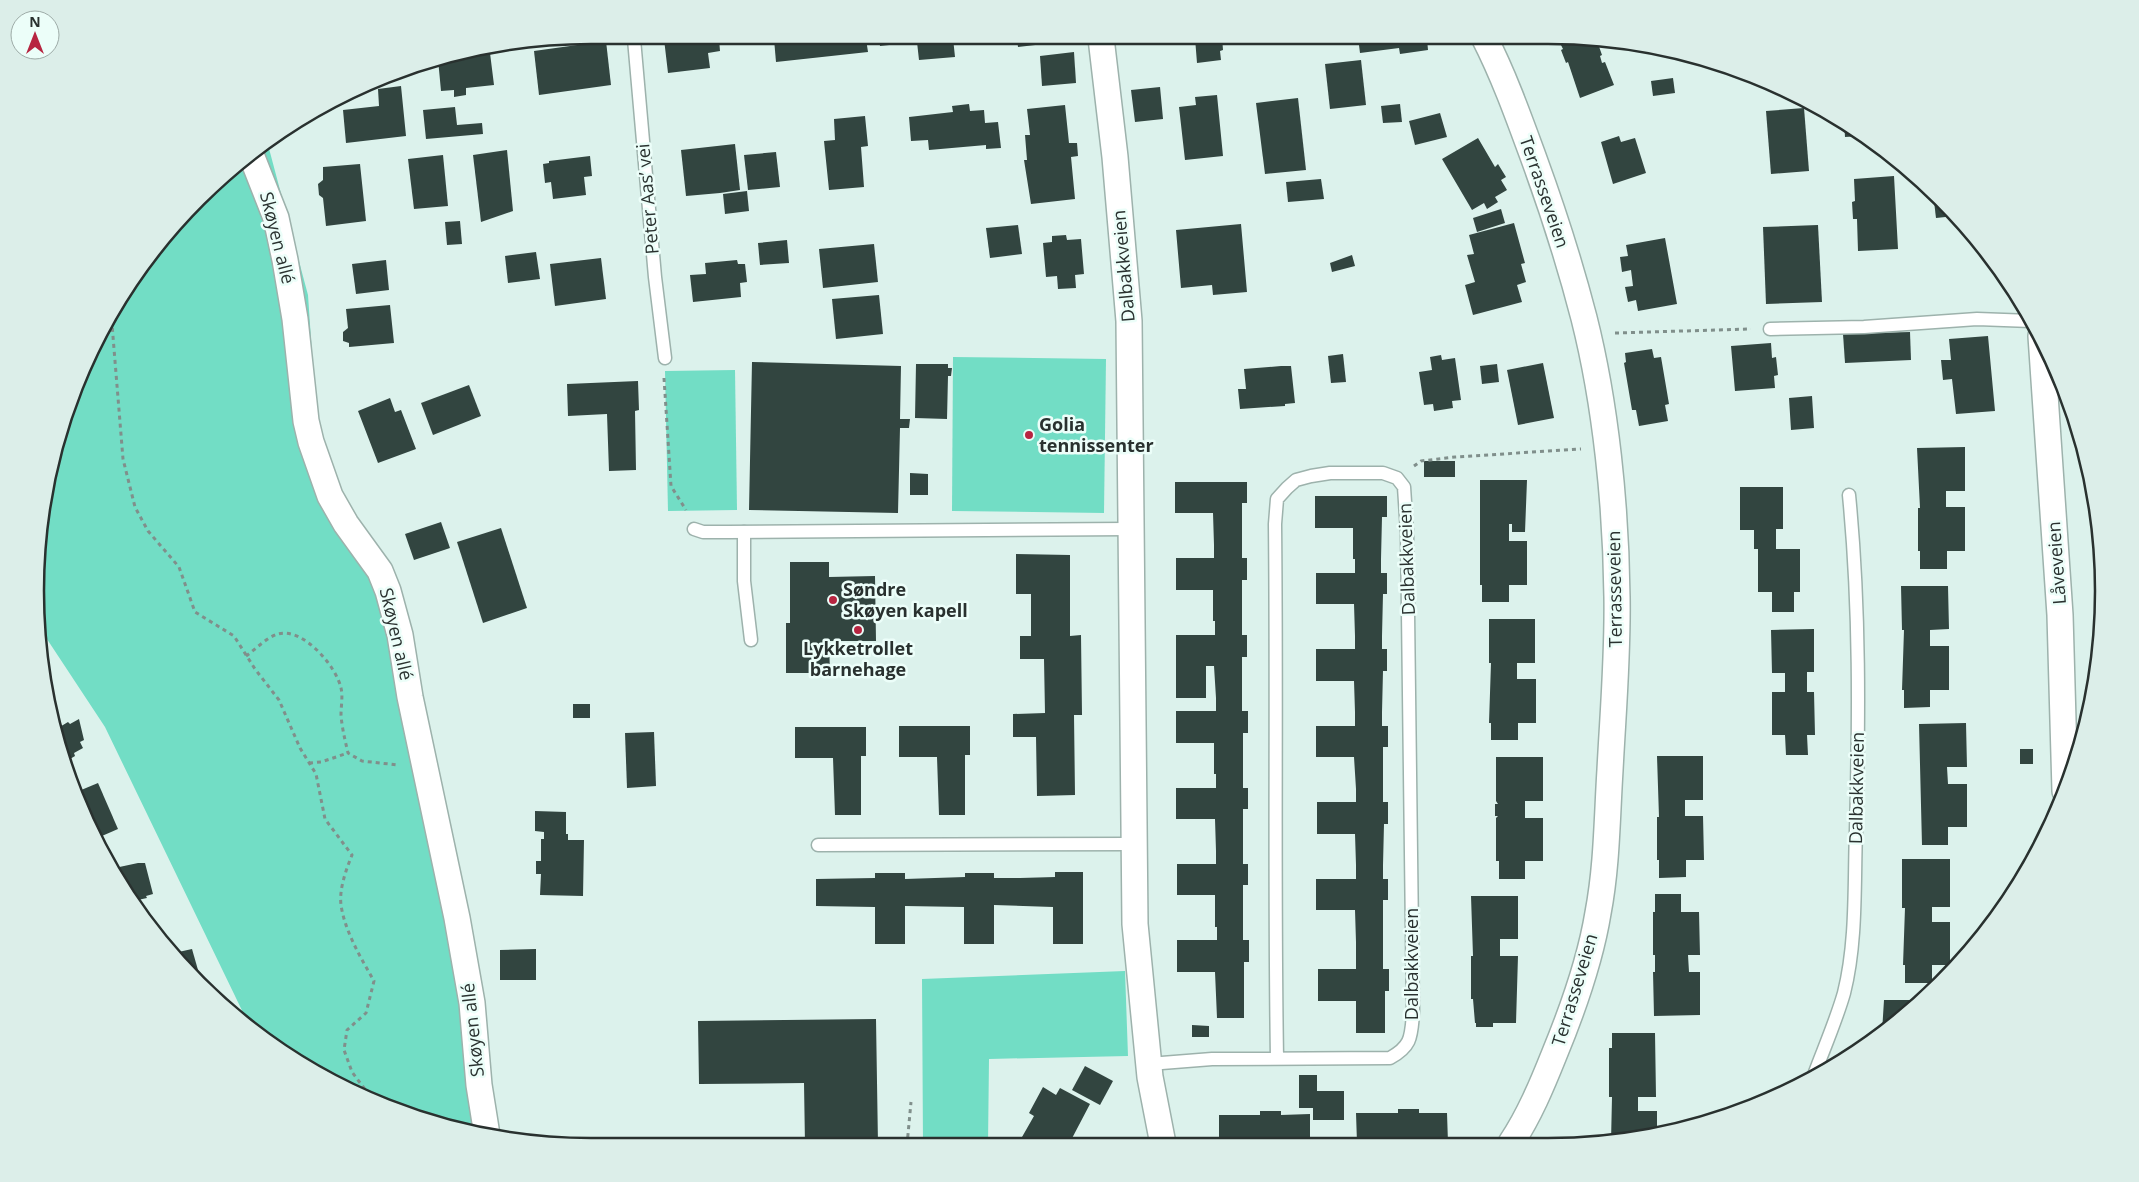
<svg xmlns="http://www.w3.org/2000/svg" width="2139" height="1182" font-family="'Open Sans',sans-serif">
<rect width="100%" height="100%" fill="#dcf2ec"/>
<g fill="#72ddc5">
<path d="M267 141 308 295 320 472 383 574 455 908 479 1133 447 1128 313 1072 250 1027 105 727 41 630 38 565 40 519 54 447 92 345 129 282 198 198 253 150Z"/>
<path d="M953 357 1106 359 1104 513 952 511Z"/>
<path d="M735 370 737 510 668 511 665 371Z"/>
<path d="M1125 971 1128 1056 989 1059 988 1144 923 1145 922 979Z"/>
</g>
<g fill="#324540">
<path d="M1222 37 1223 50 1220 51 1221 60 1197 63 1195 38Z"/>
<path d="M1358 37H1431V38L1427 39 1428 50 1400 54 1399 48 1360 53Z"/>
<path d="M953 38 955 57 919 60 917 42 880 46 879 39Z"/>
<path d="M1017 38H1061V42L1018 47Z"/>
<path d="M1572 38 1574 45 1596 38 1602 55 1600 56 1602 63 1605 62 1614 85 1580 98 1568 62 1566 63 1561 50 1563 49 1560 43Z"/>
<path d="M664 39H719L720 51 708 53 710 68 668 73Z"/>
<path d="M774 39H866L868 52 776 62Z"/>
<path d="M606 41 611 85 539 95 534 51Z"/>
<path d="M1074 52 1076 83 1042 86 1040 56Z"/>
<path d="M490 53 494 85 466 88V95L454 97V90L441 91 438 59 454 57 455 54Z"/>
<path d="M1361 60 1366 105 1330 109 1325 64Z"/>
<path d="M1673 78 1675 93 1653 96 1651 81Z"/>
<path d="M401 86 406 136 346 143 343 110 379 106 378 89Z"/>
<path d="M1160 87 1163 119 1135 122 1131 90Z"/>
<path d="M1217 95 1223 156 1185 160 1179 107 1196 105 1195 97Z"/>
<path d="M1298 98 1306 170 1265 174 1256 103Z"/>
<path d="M969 104 970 111 984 110 985 123 998 122 1001 148 986 149V145L929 150 928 140 911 141 909 117 953 112 952 106Z"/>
<path d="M1400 104 1402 122 1383 123 1381 106Z"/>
<path d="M1065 105 1069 143H1077L1078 156 1071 157 1075 199 1031 204 1024 160H1027L1025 135H1030L1027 109Z"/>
<path d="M455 107 457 125 482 123 483 134 426 139 423 110Z"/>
<path d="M1804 108 1809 171 1771 174 1766 111Z"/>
<path d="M1440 113 1447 137 1415 145 1409 121Z"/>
<path d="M865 116 868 146 861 147 864 187 829 190 824 141 835 140 834 119Z"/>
<path d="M1844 122 1857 132 1862 136 1845 137Z"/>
<path d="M1619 136 1621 142 1635 138 1646 173 1613 184 1601 142Z"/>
<path d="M1478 138 1495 167 1498 164 1506 177 1501 180 1507 190 1495 197 1498 202 1487 209 1484 203 1472 210 1442 159Z"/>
<path d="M735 144 740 190 720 193 686 196 681 150Z"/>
<path d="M507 150 513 211 481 222 473 155Z"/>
<path d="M776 152 780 187 748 190 744 155Z"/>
<path d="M443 155 448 206 414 209 408 159Z"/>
<path d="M590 156 592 176 584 177 586 195 553 199 551 182 545 183 543 164 549 163V161Z"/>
<path d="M360 164 366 221 326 226 323 198 319 195 318 184 323 180V167Z"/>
<path d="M1894 176 1898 249 1858 251 1857 219H1853L1852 202 1855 201 1854 179Z"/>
<path d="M1321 179 1324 199 1288 202 1286 182Z"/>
<path d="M747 191 749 211 725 214 723 194Z"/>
<path d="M1933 193 1955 216 1936 218Z"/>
<path d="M1501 209 1505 223 1477 232 1473 218Z"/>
<path d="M460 221 462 244 447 245 445 222Z"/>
<path d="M1514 223 1525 263 1521 264 1526 282 1517 285 1522 302 1473 315 1465 285 1475 282 1467 255 1474 254 1469 235Z"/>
<path d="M1241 224 1247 292 1213 295 1212 285 1181 288 1176 230Z"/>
<path d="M1018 225 1022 254 990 258 986 228Z"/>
<path d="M1818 225 1822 302 1766 304 1763 227Z"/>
<path d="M1066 235 1067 240 1081 239 1084 274 1075 275 1076 288 1058 289 1057 276 1046 277 1043 243 1052 242V236Z"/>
<path d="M1665 238 1677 304 1638 311 1636 300 1628 302 1625 287 1633 286 1631 270 1622 272 1620 257 1628 256 1626 245Z"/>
<path d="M787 240 789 263 760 265 758 243Z"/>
<path d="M874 244 878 282 823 288 819 249Z"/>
<path d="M536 252 540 279 508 283 505 256Z"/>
<path d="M1352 255 1355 266 1332 272 1330 263Z"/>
<path d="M601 258 606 299 555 306 550 264Z"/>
<path d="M386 260 389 290 356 294 352 264Z"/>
<path d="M737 260 738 264H745L747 282 740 283 741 297 693 302 690 275 706 274 705 263Z"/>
<path d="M879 295 883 334 836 339 832 299Z"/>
<path d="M390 305 394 343 349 347V343L343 341V332L348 328 346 309Z"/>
<path d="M1910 332 1911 360 1845 363 1843 334Z"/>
<path d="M1988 336 1995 411 1956 414 1952 379 1943 380 1941 360H1951L1949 339Z"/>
<path d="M1771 343 1772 358 1776 357 1778 375 1774 376 1775 388 1735 391 1731 346Z"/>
<path d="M1652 349 1654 358 1661 357 1669 404 1665 405 1668 421 1639 426 1636 410H1632L1624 363 1626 362 1625 353Z"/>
<path d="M1343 354 1346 382 1331 383 1328 356Z"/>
<path d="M1441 355 1442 360 1455 358 1461 400 1452 401 1453 408 1434 411 1433 404 1424 405 1419 372 1432 370 1430 357Z"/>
<path d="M752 362 901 366 900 419H910L909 428H900L898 513 749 510Z"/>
<path d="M1543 363 1554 418 1518 425 1507 370Z"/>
<path d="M916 364H948V368H952L951 376H948L947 419 915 418Z"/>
<path d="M1497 364 1499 382 1482 384 1480 366Z"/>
<path d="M1281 366H1291L1295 403 1285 404V406L1240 409 1238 389H1246L1244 369Z"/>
<path d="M638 381 639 410 635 411 636 470 609 471 607 414 568 416 567 384Z"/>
<path d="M469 385 481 416 433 435 421 403Z"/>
<path d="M1812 396 1814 428 1791 430 1789 398Z"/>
<path d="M390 398 395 412 401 410 416 449 378 463 358 411Z"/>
<path d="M1965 447V491H1946V507H1965V551H1947V569H1920V551H1918V508H1920L1917 448Z"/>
<rect x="1424" y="461" width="31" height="16"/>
<path d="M910 473 928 474V495H910Z"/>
<path d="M1480 480H1527L1525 532H1512V524H1509V541H1527V585H1509V602H1482V585H1480Z"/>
<path d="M1175 482H1247V503H1242V558H1247V580H1242V635H1247V657H1242V711H1248V733H1243V788H1248V809H1243V864H1248V885H1243V940H1249V962H1244V1018H1217L1215 972H1177V940H1217V927H1215V895H1177V864H1216V851L1215 819H1176V788H1216V774H1214V743H1176V711H1216V698L1214 666H1206V698H1176V635H1215V621H1213V590H1176V558H1214V545L1213 513H1175Z"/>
<path d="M1740 487H1783V529H1776V549H1800V592H1794V612H1772V592H1758V549H1754V530H1740Z"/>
<path d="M1315 496H1387V517H1382L1381 559V573H1387V594H1383L1382 636V649H1387V671H1383L1382 712V726H1388V747H1383V802H1388V824H1384L1383 865V879H1388V900H1383V969H1389V991H1385V1033H1356V1001H1318V969H1356V942L1355 910H1316V879H1356V865L1355 834H1317V802H1356V789L1354 757H1316V726H1355V712L1354 681H1316V649H1355V636L1354 604H1316V573H1355V559H1353V528H1315Z"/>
<path d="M441 522 450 548 414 560 405 534Z"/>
<path d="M501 528 527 608 483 623 457 542Z"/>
<path d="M1016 554 1070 555V636L1081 635 1082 715H1074L1075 795 1037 796 1036 737H1013V714L1045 713 1044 659H1020V636H1031V594H1016Z"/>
<path d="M790 562H829V577L875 576 876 641H829L830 673H786V623H790Z"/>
<path d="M1901 586H1948L1949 629 1930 630V646H1949V690H1930V707L1904 708V690H1902L1904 630H1902Z"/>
<path d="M1489 619H1535V663H1517V679H1536V723H1518V740H1491V723H1489L1491 663H1489Z"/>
<path d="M1814 629V672H1807V692H1814L1815 735H1807L1808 755H1786L1785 735H1772V692H1785V673H1772L1771 630Z"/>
<rect x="573" y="704" width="17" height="14"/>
<path d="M79 719 84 740 80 742 83 748 74 753 75 756 65 762 54 727 57 726 58 728 68 722 70 724Z"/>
<path d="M1966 723 1967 767H1947L1948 784H1967V827H1948V845H1922L1919 724Z"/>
<path d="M899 726H970V755H965V815H939L937 757H899Z"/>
<path d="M795 727H866V756H861V815H835L833 758H795Z"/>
<path d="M654 732 656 786 627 788 625 733Z"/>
<rect x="2020" y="749" width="13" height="15"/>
<path d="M1657 756H1703V800H1685V816H1703L1704 860H1686V877L1659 878V860H1657V817H1659Z"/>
<path d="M1496 757H1543V801H1525V818H1543V861H1525V879H1499V861H1496V818L1498 816H1495V804H1498L1496 801Z"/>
<path d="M98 783 118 829 95 839 74 793Z"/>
<path d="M535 811 566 812V834H568V840H584L583 896 540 895 541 874H536V861H541V839H544V832L535 831Z"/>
<path d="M1902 859H1950V907H1932V922H1950V965H1932V983H1905V965H1903L1905 908H1902Z"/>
<path d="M138 863H145L153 894 146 896 147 898 133 901 110 869Z"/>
<path d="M1055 872H1083V944H1053V907L994 905V944H964V907L905 906V944H875V907L816 906V879L875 878V873H905V879L965 877V873H994V878H1020L1055 877Z"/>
<path d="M1655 894H1681V912H1699L1700 955H1688L1689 972H1700V1015L1654 1016 1653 972H1655V955H1653V912H1655Z"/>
<path d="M1471 896H1518V939H1500V956H1518L1516 1023H1493V1027H1476V1023H1475L1473 999H1471V956H1473Z"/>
<path d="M192 949 202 984 200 985 176 960 174 953Z"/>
<path d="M536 949V980H500V950Z"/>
<path d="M1884 1000H1910V1009L1882 1032Z"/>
<path d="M876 1019 878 1145H805L804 1083 699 1084 698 1021Z"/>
<path d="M1192 1025 1209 1026V1037H1192Z"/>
<path d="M1612 1033H1655L1656 1097H1638V1111H1657V1134L1620 1142H1611L1612 1097H1609V1048H1612Z"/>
<path d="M1085 1066 1113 1081 1100 1105 1072 1090Z"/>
<path d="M1299 1075H1317V1091H1344V1120H1313V1108H1299Z"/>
<path d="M1043 1087 1056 1095 1060 1088 1090 1104 1069 1144H1018L1034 1116 1029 1113Z"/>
<path d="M1398 1109H1419V1113H1447L1448 1143H1357L1356 1113H1398Z"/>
<path d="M1260 1111H1281V1115L1310 1114V1143L1219 1144V1115H1260Z"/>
</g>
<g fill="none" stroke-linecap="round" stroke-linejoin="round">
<defs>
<g id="service">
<path d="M634 39 655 277 665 358"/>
<path d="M1770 329 1864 327 1977 319 2031 321"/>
<path d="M694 529 703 532H728L1129 529"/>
<path d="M744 532V581L751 640"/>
<path d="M818 845 1133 844"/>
<path d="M1149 1064 1212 1059 1390 1058C1412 1046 1411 1036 1413 1014L1407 532 1404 487 1397 478 1383 473H1330L1311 476 1296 480 1287 488 1277 499 1275 524C1277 702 1274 880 1277 1058"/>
<path d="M1814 1075C1824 1048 1836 1021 1844 993 1857 941 1854 884 1856 831 1859 719 1860 607 1849 495"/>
</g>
<g id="minor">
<path d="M1484 37C1504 76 1519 118 1534 159 1553 211 1570 264 1584 318 1606 405 1616 507 1617 597 1618 655 1613 712 1610 770 1607 817 1607 866 1598 913 1590 962 1573 1009 1554 1055 1542 1085 1529 1116 1511 1143"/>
<path d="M1101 38 1115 157 1129 321 1135 924 1150 1077 1163 1144"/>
<path d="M250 152 276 218 285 260 295 319 306 421 311 442 330 496 346 524 380 571 388 591 400 635 410 697 457 918 472 1003 479 1085 487 1135"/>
<path d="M2041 336 2060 615 2065 791"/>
</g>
</defs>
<use href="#service" stroke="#9db2ac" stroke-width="15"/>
<use href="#minor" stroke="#9db2ac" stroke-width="28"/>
<g stroke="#808f8b" stroke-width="3" stroke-dasharray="4 4" stroke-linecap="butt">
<path d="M111 312 123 459 135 507 148 531 179 567 195 612 234 636 255 669 279 700 300 748 316 774 325 819 352 855C346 870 339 889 341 905 345 932 361 958 374 981L366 1013 347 1030 344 1050 352 1072 370 1096"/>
<path d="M1615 333 1751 329"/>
<path d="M664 378 671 486 686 510"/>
<path d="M1414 466 1421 461 1455 457 1581 449"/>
<path d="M246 656C256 649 267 637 278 634 303 627 336 666 341 688 343 696 341 706 341 715 342 728 345 740 348 753L362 761 398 765"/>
<path d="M309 763 321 762 348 753"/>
<path d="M907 1145 911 1102"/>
</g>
<use href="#service" stroke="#fff" stroke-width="12"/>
<use href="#minor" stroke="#fff" stroke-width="25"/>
</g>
<g fill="#b72541" stroke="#ecfef9" stroke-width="2">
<circle cx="1029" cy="435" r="5"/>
<circle cx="833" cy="600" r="5"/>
<circle cx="858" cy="630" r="5"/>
</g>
<g text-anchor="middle" stroke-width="5" stroke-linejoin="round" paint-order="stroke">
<g font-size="18" fill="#29312f" stroke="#ecfef9">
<text transform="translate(1544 192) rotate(71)" y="6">Terrasseveien</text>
<text transform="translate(648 199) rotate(-95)" y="6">Peter Aas’ vei</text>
<text transform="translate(277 238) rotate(76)" y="6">Skøyen allé</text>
<text transform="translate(1124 266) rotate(-95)" y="6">Dalbakkveien</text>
<text transform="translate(1407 559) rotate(-92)" y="6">Dalbakkveien</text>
<text transform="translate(2057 563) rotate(-94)" y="6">Låveveien</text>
<text transform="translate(1615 589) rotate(-91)" y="6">Terrasseveien</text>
<text transform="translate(396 634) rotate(77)" y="6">Skøyen allé</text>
<text transform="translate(1857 788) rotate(-89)" y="6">Dalbakkveien</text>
<text transform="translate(1412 964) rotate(-90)" y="6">Dalbakkveien</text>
<text transform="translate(1575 990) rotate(-73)" y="6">Terrasseveien</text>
<text transform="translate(473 1030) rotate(-96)" y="6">Skøyen allé</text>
</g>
<g font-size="18" font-weight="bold" fill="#29312f" stroke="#ecfef9" text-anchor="start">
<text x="1039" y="431">Golia<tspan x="1039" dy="21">tennissenter</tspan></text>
<text x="843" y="596">Søndre<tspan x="843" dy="21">Skøyen kapell</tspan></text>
<text x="858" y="655" text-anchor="middle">Lykketrollet<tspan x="858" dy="21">barnehage</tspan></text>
</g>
</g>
<path d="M0 0H2139V1182H0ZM591 44H1548A547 547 0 0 1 2095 591V591A547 547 0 0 1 1548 1138H591A547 547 0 0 1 44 591V591A547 547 0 0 1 591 44Z" fill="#dceee9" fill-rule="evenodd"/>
<path fill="none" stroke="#29312f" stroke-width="2.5" d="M591 44H1548A547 547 0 0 1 2095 591V591A547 547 0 0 1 1548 1138H591A547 547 0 0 1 44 591V591A547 547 0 0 1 591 44Z"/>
<g transform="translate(35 35)"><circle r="24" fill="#ecfef9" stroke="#9eaca8"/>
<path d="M0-4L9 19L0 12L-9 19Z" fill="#b72541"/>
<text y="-8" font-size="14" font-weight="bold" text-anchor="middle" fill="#29312f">N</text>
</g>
</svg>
